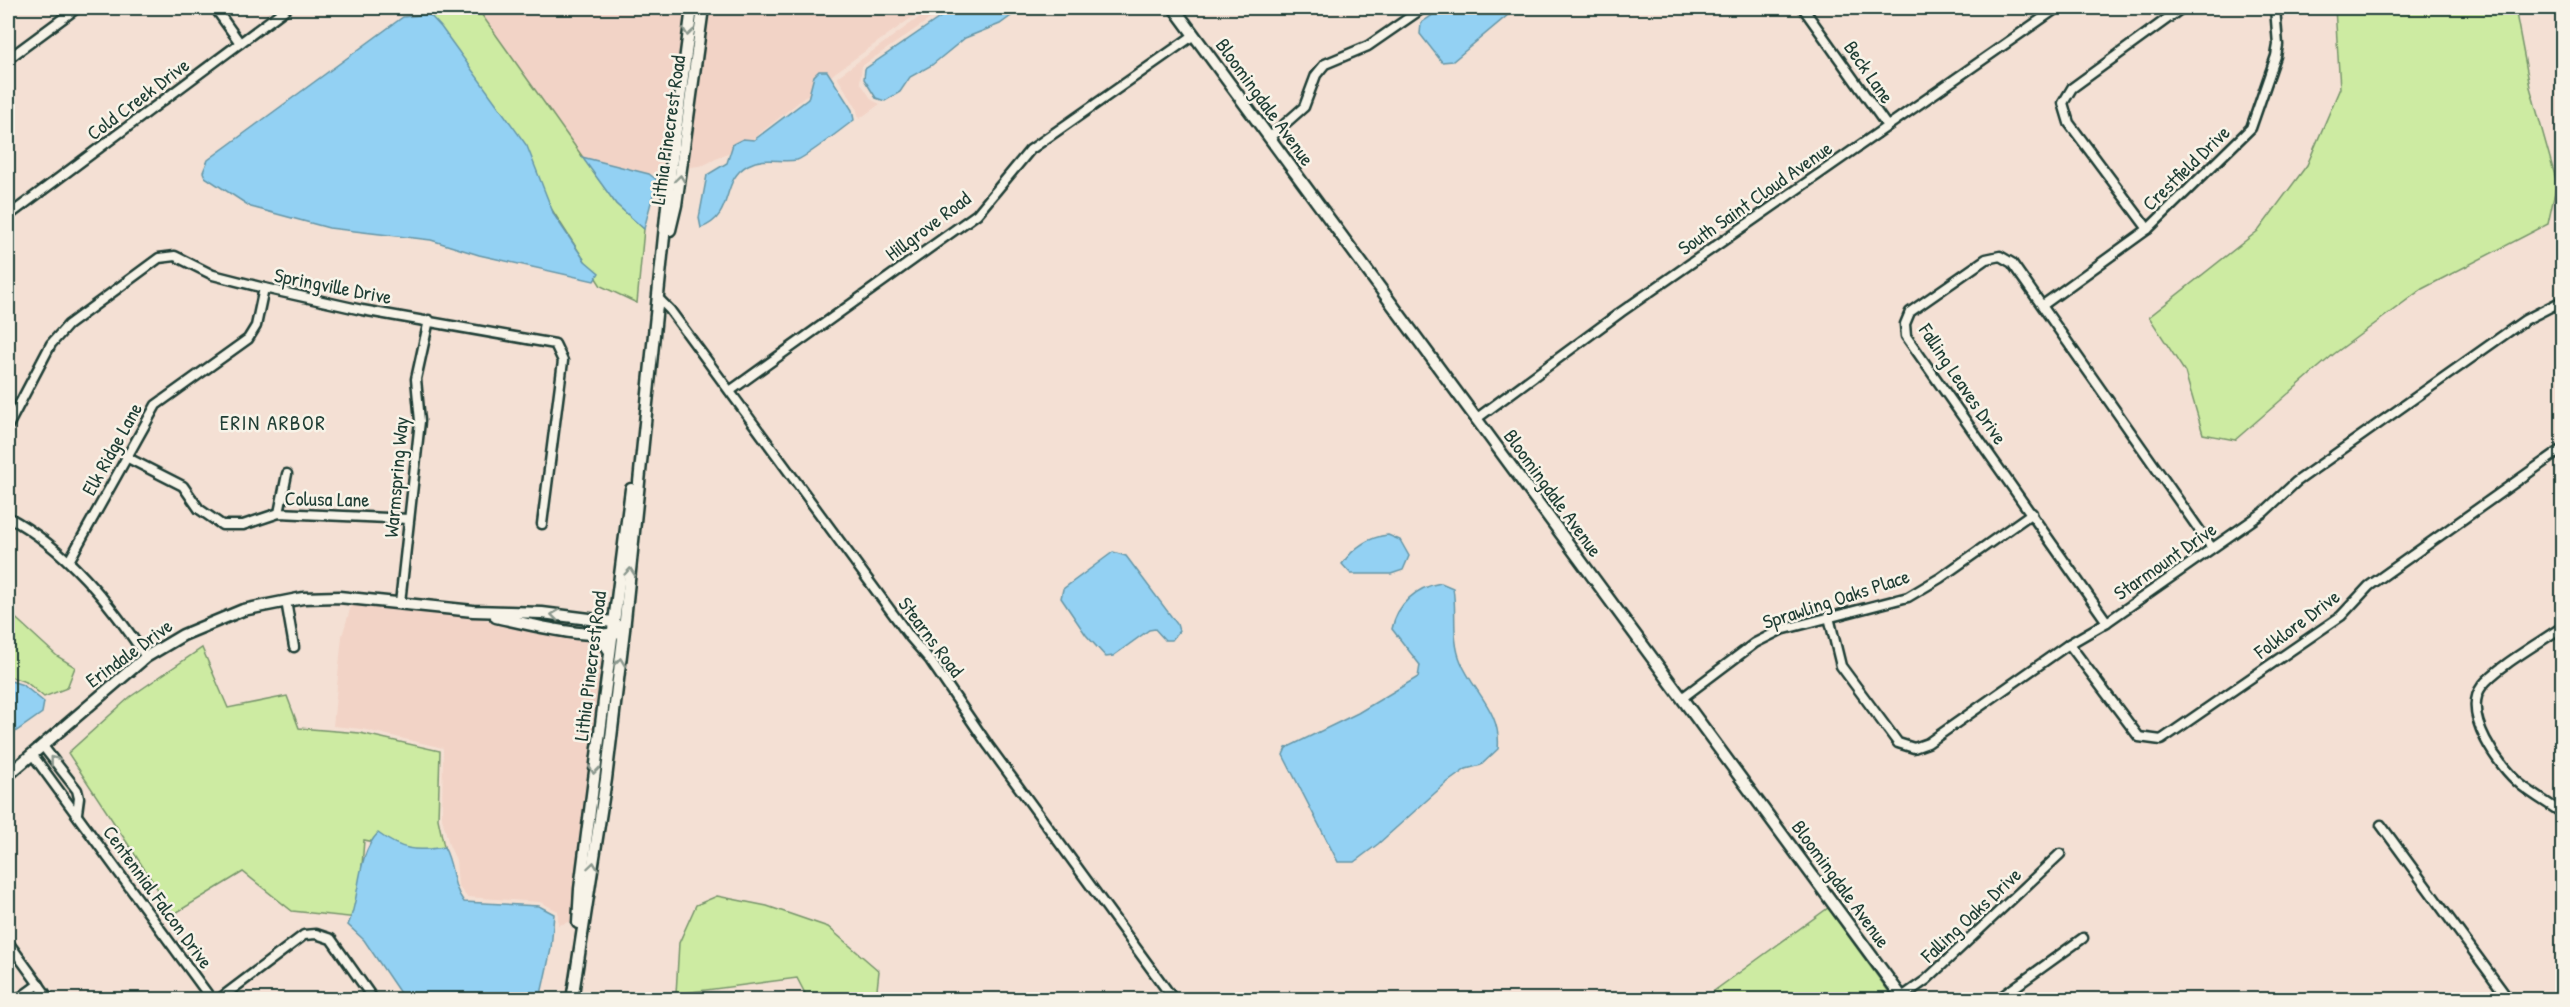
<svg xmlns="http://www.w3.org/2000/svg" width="2570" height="1007" font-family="'Patrick Hand',sans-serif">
<rect width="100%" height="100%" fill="#f4e0d4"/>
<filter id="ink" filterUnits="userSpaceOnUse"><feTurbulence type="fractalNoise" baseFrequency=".0167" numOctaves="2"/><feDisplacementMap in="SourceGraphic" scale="12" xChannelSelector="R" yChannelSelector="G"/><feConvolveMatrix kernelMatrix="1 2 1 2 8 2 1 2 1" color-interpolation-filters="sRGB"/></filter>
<g filter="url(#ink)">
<g fill="#f2d3c6">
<path d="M477 8H925L836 72 749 142 704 165 649 174 582 157Z"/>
<path d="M932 8H946L862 66 860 82 872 100 880 104 859 119 856 107 837 77Z"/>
<path d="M352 603 471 616 539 632 592 638 601 646 604 651 575 885 573 921 558 925V911L540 902 467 897 458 886 456 860 449 845 442 818 443 748 362 729 333 726 342 636Z"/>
</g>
<g fill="#cdeba2" stroke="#76946b" stroke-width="1.5">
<path d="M425 8H477L616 204 644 229 637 303 601 286 428 17Z"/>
<path d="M2335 8H2515L2530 87 2557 183 2548 224 2422 289 2334 354 2235 440 2203 434 2185 372 2149 317 2259 230 2307 165 2340 88Z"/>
<path d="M8 611 57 656 75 667 67 688 44 697 26 682 8 676Z"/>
<path d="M202 648 228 708 287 696 299 728 360 733 440 751 438 819 446 856 364 840 358 918 292 911 243 872 174 914 68 753 130 697Z"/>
<path d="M717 896 767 906 828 927 879 971 876 999H808L797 978 676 994 679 943 696 905Z"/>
<path d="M1828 908 1894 999H1703Z"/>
</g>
<g fill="#93d1f3" stroke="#6596a7" stroke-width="1.5">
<path d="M954 8H1022L1000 24 965 38 932 65 910 77 900 92 885 101 876 98 864 79 865 69Z"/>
<path d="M1443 8H1530L1508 15 1453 61 1442 62 1420 34 1421 23Z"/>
<path d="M429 14 441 27 527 146 554 215 585 261 599 273 594 281 479 255 431 240 329 228 251 207 205 177 203 172 208 160 403 17Z"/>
<path d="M819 71H827L852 110 854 120C844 127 807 157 797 160 780 163 765 156 748 165 719 181 736 215 701 228L699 218 707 175 727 163 733 144 743 139 754 140 808 99 814 76Z"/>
<path d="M582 157 649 174 657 180 644 229 616 204Z"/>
<path d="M1388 535 1400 540 1409 556 1403 570 1391 574H1351L1342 564C1354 547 1368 537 1388 535Z"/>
<path d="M1113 552 1126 556 1177 624 1179 631 1172 640H1165L1155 629 1149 630 1113 656 1106 657 1086 635 1061 598 1063 589Z"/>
<path d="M1441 583 1453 588C1457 612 1451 639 1461 662 1474 693 1502 712 1498 749L1481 765 1466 769 1445 784 1378 844 1354 862H1338L1283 755 1286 748 1358 713 1418 677 1420 665 1392 629C1397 604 1416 587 1441 583Z"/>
<path d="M8 680 23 685 44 702 42 713 8 737Z"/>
<path d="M378 833C401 850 416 852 444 847 455 867 450 883 464 902L539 906 554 914 551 949 540 999H404L364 940 348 925C361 896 356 856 378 833Z"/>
</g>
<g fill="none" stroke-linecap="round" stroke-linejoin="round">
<defs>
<g id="minor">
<path d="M215 8 240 43"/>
<path d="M1803 8 1887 126"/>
<path d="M8 59 77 8"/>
<path d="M1269 138 1304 107 1316 75 1325 64 1368 46 1423 8"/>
<path d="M8 216 287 8"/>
<path d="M2148 229 2069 123 2063 103 2072 88 2182 8"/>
<path d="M658 298 670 310 910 637 930 660 988 745 1174 1000"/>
<path d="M2043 305 2148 229 2251 128 2276 56 2278 45 2275 8"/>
<path d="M730 391 977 214 1030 150 1194 35"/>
<path d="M1476 419 1621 312 2057 8"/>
<path d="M8 426 51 344 68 325 159 258 175 256 213 275 264 288 362 310 555 344 563 361 542 524"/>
<path d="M126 457 183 486 199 509 222 525H243L279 513 409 519"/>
<path d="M279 513 287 474"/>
<path d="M8 517C66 548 110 603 146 657"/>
<path d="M69 561 156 405 248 339 256 326 264 288"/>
<path d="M286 601 294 647"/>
<path d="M400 603 420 421 416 379 429 320"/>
<path d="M1829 617 1841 666 1898 743 1914 748 1928 743 2069 644 2107 622 2264 512 2296 482 2525 320 2562 301"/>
<path d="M2107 622 1906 336 1905 324 1910 312 1986 259 2000 256 2012 263 2212 548"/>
<path d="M2562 627C2541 642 2496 667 2482 686 2461 714 2499 767 2521 785 2534 795 2549 804 2562 813"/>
<path d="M2069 644 2139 737 2161 740 2341 616 2369 586 2562 449"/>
<path d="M1682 698 1755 643 1781 630 1908 597 1940 578 2032 513"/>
<path d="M42 745 77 790 79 798 77 813"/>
<path d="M32 754 212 1000"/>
<path d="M2381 825 2509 1000"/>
<path d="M8 942 50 1000"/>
<path d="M1902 997 1926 980 2060 854"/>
<path d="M17 1000 39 984"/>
<path d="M218 1000 304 935 316 934 331 939 374 1000"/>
<path d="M1997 1000 2083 938"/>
</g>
<g id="tertiary">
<path d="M1174 8 1904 1000"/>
<path d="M496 617C528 624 589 640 620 632"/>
<path d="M8 775 146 657 183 635 243 610 303 598 339 597 473 611 542 613 613 622 620 628"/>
</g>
<g id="secondary">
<path d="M670 230 676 205 703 8"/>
<path d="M594 633 602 639 609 650"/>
<path d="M578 923 580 889 631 489"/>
<path d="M572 1000 606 779 624 630 671 167 692 8"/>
</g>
</defs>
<use href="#minor" stroke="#1f3d34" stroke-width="13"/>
<use href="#tertiary" stroke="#1f3d34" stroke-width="15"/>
<use href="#secondary" stroke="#1f3d34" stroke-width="15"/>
<use href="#minor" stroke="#f7f3e8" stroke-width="8"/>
<use href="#tertiary" stroke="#f7f3e8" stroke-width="10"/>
<use href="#secondary" stroke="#f7f3e8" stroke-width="10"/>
</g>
<defs><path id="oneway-chevron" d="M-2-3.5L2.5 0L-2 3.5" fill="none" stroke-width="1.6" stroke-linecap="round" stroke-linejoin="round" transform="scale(1.5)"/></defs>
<g stroke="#8b988e">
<use href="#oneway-chevron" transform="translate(688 32) rotate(98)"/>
<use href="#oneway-chevron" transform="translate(680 179) rotate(-82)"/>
<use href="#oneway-chevron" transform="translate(630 572) rotate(-85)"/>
<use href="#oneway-chevron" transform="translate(555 615) rotate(-173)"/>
<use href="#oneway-chevron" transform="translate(620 662) rotate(-83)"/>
<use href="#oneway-chevron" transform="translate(54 760) rotate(-128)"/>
<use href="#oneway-chevron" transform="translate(594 770) rotate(97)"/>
<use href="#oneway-chevron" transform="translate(593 866) rotate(-82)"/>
</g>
</g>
<g text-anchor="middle" stroke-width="5" stroke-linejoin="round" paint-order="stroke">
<g font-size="20" fill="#1f3d34" stroke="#f7f3e8">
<text transform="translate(1869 72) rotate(55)" y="7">Beck Lane</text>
<text transform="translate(138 99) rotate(-37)" y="7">Cold Creek Drive</text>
<text transform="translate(1265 102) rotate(54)" y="7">Bloomingdale Avenue</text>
<text transform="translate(668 130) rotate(-82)" y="7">Lithia Pinecrest Road</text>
<text transform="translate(2186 168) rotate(-44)" y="7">Crestfield Drive</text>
<text transform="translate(1755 198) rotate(-35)" y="7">South Saint Cloud Avenue</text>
<text transform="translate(928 226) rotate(-37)" y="7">Hillgrove Road</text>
<text transform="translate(333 286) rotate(11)" y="7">Springville Drive</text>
<text transform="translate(1963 384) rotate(56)" y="7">Falling Leaves Drive</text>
<text transform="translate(112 449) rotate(-61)" y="7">Elk Ridge Lane</text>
<text transform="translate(396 477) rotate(-85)" y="7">Warmspring Way</text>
<text transform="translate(1553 493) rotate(54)" y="7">Bloomingdale Avenue</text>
<text transform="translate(327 499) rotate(1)" y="7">Colusa Lane</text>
<text transform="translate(2165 561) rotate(-35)" y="7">Starmount Drive</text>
<text transform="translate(1836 599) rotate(-18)" y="7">Sprawling Oaks Place</text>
<text transform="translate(2297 624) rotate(-37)" y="7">Folklore Drive</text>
<text transform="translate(931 637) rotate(53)" y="7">Stearns Road</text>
<text transform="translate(129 653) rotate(-36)" y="7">Erindale Drive</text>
<text transform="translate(590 666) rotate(-83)" y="7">Lithia Pinecrest Road</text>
<text transform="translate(1841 884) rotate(54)" y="7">Bloomingdale Avenue</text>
<text transform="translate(158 897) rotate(54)" y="7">Centennial Falcon Drive</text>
<text transform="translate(1971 915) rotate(-43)" y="7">Falling Oaks Drive</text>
</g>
<g font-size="21" letter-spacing="1.5" fill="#1f3d34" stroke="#f7f3e8">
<text x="273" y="430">ERIN ARBOR</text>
</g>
</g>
<rect width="2570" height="1007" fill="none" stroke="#f7f3e8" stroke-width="30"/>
<rect x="15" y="15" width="2540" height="977" fill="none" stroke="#1f3d34" stroke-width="2" filter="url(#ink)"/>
</svg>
